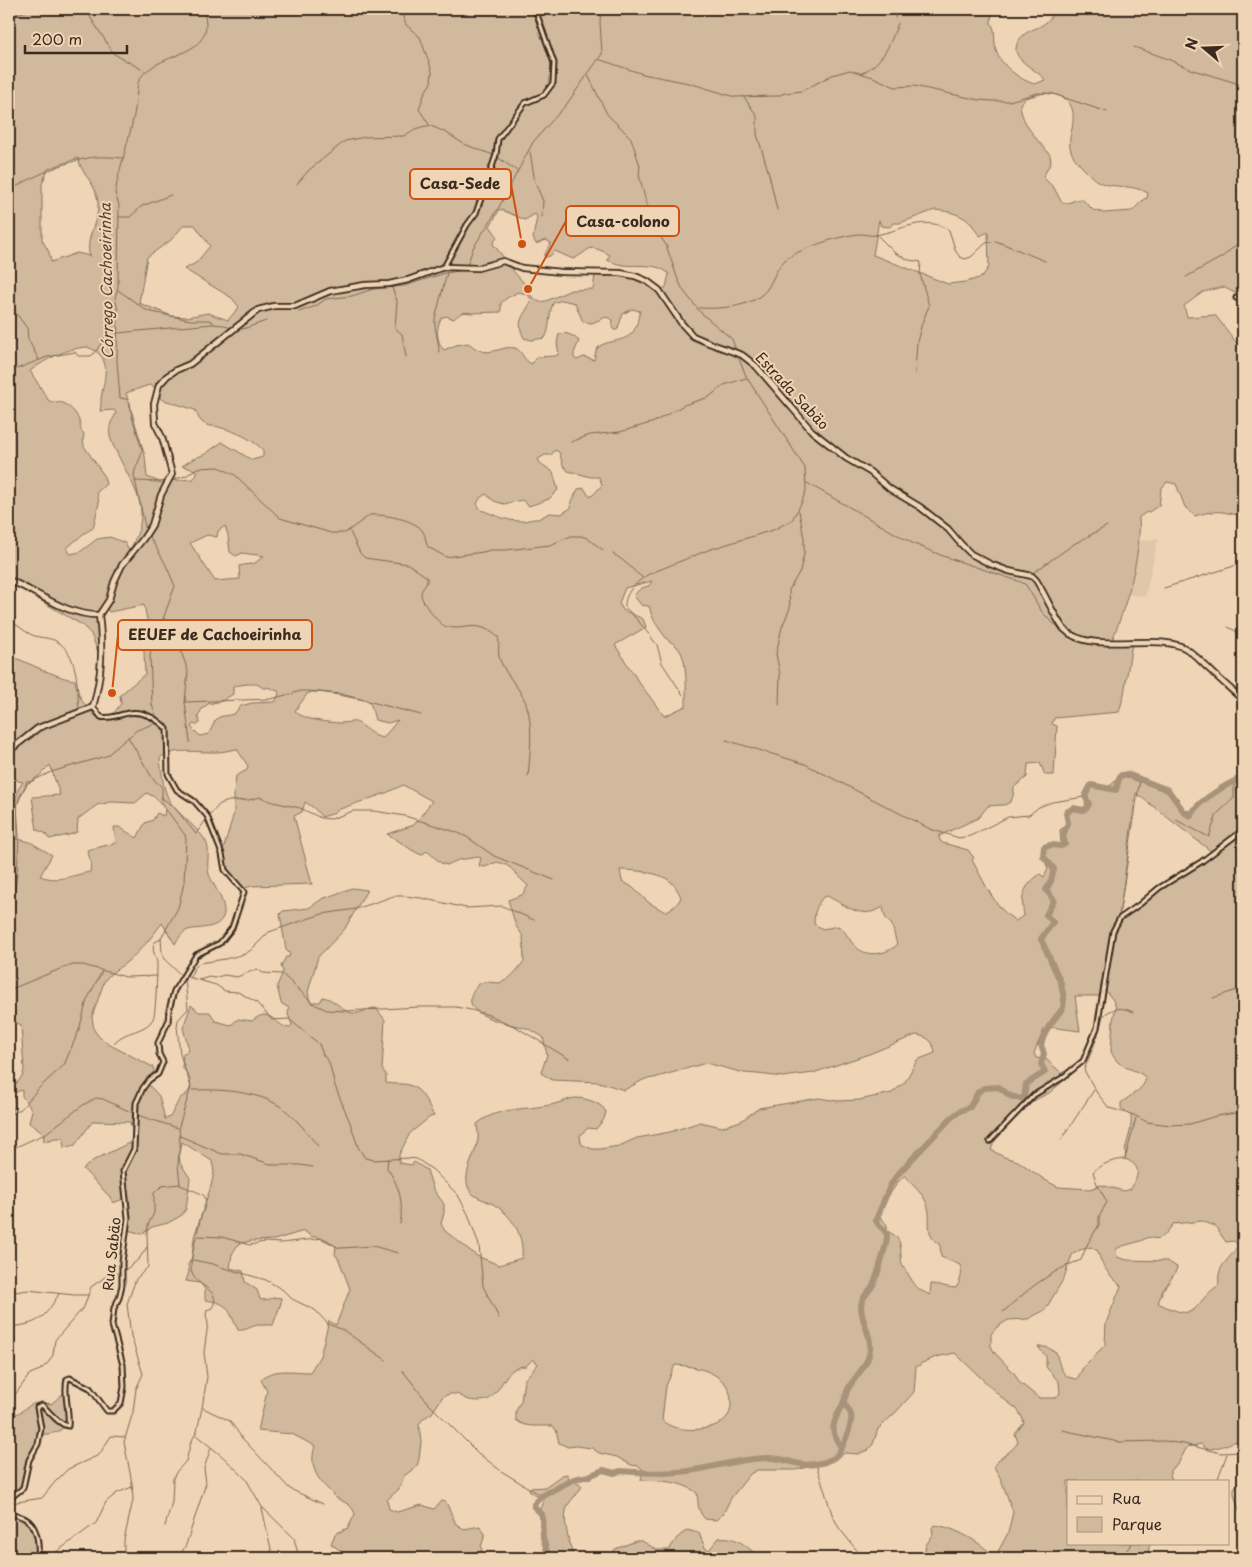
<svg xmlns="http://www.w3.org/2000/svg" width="1252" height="1567" font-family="'Playpen Sans',sans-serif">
<rect width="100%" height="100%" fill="#efd5b6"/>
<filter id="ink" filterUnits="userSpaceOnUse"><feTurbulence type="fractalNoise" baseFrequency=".02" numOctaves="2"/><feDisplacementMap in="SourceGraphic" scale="10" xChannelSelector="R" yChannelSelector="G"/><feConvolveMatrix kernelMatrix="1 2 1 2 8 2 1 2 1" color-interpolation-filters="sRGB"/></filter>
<g filter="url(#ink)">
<path fill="#e0c7a9" d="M1158 539 1145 597 1126 594 1139 541Z"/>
<g fill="#d1b99d" stroke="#86725e" fill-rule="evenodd">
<path d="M9 9H992L991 23C997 31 993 41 996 50 999 64 1021 81 1035 84L1045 80C1038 69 1008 60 1018 42 1027 25 1047 32 1055 9H1243V297L1223 287 1203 292 1184 306 1187 317 1215 315 1243 351V516C1236 515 1230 513 1223 512 1214 511 1204 513 1195 516L1185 507 1176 484 1167 482 1161 489 1159 505 1149 512H1147L1139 517C1142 555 1125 610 1110 645L1132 643 1124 694 1119 712 1054 718 1052 724 1057 726 1054 775H1045L1040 763 1028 764 1027 777 1014 787C1013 809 1005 804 988 806L978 818 939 836 940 841 943 843 968 850 974 858 972 860C984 881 994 908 1016 921L1024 915C1020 895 1024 886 1040 874L1044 877 1048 869 1042 853V848L1049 843 1061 844 1060 830 1067 825 1065 810 1072 807 1086 808 1084 793 1089 785C1105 791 1112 788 1120 773H1123L1126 777 1165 791 1178 798 1183 810 1190 811 1207 797 1243 773V1295L1236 1300 1238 1304 1237 1310 1243 1315V1439C1231 1442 1220 1449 1207 1449L1201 1444 1187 1447 1178 1464 1170 1470V1475L1173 1481H1068V1543H1150L1147 1558H923L926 1545 933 1535 932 1528 934 1525C955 1527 980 1542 995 1557L1008 1533 1013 1512 1001 1479 994 1467C1000 1455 1012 1453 1018 1442L1015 1434 1024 1423 1022 1417 1017 1409 1001 1397 955 1353 936 1357 920 1364 919 1366H916L914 1392 897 1411 878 1429 873 1444 868 1450 858 1454 845 1453 830 1462 795 1470H757L750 1474 731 1498 723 1514 716 1520 705 1519C696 1508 699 1505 697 1493 681 1480 659 1481 641 1480L643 1470 639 1466 631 1465 617 1457 599 1453 592 1448 576 1446 568 1447 559 1443 556 1430 553 1426C539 1425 527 1429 516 1420V1411L521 1401 524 1380 538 1364 533 1359 526 1366C504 1366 504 1388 489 1399 484 1402 471 1401 466 1399 462 1397 459 1394 455 1394 451 1393 447 1395 443 1396L432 1413 424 1418 419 1424 421 1442 419 1459 417 1466 404 1476 399 1489 387 1500 389 1509 397 1512 422 1505 434 1509 441 1501 446 1502 456 1524 464 1529 480 1526 485 1534 481 1547 484 1558H380L372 1555 344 1553 331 1544 335 1534 348 1528 355 1514C352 1505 346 1503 338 1499 334 1497 332 1494 330 1491 316 1479 309 1464 315 1446L292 1434 258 1431 267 1391 261 1380C271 1367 295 1372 310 1372L320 1356 329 1321 336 1325 350 1289 339 1260 335 1254 336 1246 316 1236 312 1237 304 1231 274 1240 251 1241 241 1243 237 1246 232 1254 230 1268 243 1271 245 1282 257 1290 260 1299C267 1302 273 1296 281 1298V1303L273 1325C268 1325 264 1325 259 1325 252 1325 247 1331 238 1330 228 1310 230 1303 205 1300V1289L200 1283 186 1281 189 1272 188 1265 192 1257 194 1237 211 1186 214 1172 212 1161 182 1142 179 1152 180 1163 190 1178 186 1209 182 1215 168 1223 152 1227 142 1234 128 1230 126 1210 123 1199 113 1203 110 1197 83 1169 94 1160 129 1143 134 1137 130 1122 93 1121 75 1145 64 1148 63 1138H55L44 1142 43 1132 29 1123 32 1110 22 1096V1090L13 1093 15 1106 9 1116V1083H17L23 1075 24 1069 21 1026 18 1023 9 1022V824L12 822 18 789 23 782 18 781 9 772V655L41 669 40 670C52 672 62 679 75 680 78 699 87 710 102 721L112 715 121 704 120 695 145 674 143 631 149 629 144 605 109 612 107 609 102 616 98 652 91 634 82 625 9 582ZM1044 93C1061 93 1075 101 1073 120 1073 131 1067 139 1071 151 1074 160 1086 171 1093 178 1104 188 1121 185 1134 188 1139 189 1144 191 1148 193L1147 198 1144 199 1132 211 1104 213 1093 210 1082 199C1074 199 1070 204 1062 203L1054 188 1043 177 1051 162 1050 155C1038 140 1021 124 1020 104L1025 98ZM78 158C82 177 97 182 98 204 99 221 84 240 90 256L77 253 51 262 49 252 42 240V184L48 169ZM500 209 525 220 535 214 537 217 533 238 536 244 546 240 551 243 544 256 546 257 550 256 555 251 573 259C593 250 585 242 610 255L607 260C612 262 617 264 623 265 638 267 657 262 669 274L666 287 659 291 641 279 624 276 595 275 593 289 571 290 546 301 539 302 525 291 524 283 513 271 515 265 509 264 493 244 497 236 490 226ZM935 210C948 211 964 214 973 226 975 229 977 233 980 236L988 232 989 267 982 277 966 282 948 284 873 255 879 220 881 226 890 227 893 223H900ZM184 225H195L210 246 196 263 184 269 232 298 239 307 228 320 208 313 187 317 172 316 139 303 147 257 171 240ZM518 292 527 294 532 300C524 316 515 320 524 338L531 340 545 338C551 327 548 316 553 303L562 300 575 303 583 322 592 323 606 317 613 320 612 327 614 330H617L623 314 632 309 640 311C638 318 637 328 632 333 624 343 602 340 597 349 595 352 595 357 594 360L584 357 577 360 574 358V353L579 341C573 335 567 332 559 334L557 343 559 354 555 356 536 357 532 364C523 361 522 350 515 348 503 345 491 356 479 350 475 349 472 345 468 343L456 345 444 350C436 342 436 328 441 318L446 316 454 319C459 314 463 311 471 313L501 312V303L507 298ZM87 347C114 356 104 378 101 399 101 403 101 406 100 411L114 410 116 413C114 418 110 423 110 427 108 437 113 445 117 453 135 491 154 509 129 551L125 543 110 537 97 539 80 552 70 554 67 548 83 534 93 528 99 503 97 492 106 484 103 474 84 446 83 440 84 434 81 430C79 415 74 409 61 402L57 403 49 401 30 371C46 359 67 348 87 347ZM149 385 156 387 161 399 195 410C197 413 198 418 201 421 207 428 215 425 222 428 237 432 252 439 263 450V457L252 460 222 442 205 454 193 459 182 466 196 470 197 475 193 479 170 481 167 485 147 477 145 456 126 393ZM555 450 559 452 563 465 568 471 591 477H599L602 485 593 495 589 496 584 488 578 489 572 501 571 508 561 514 549 513 539 519C532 518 526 522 519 521 506 521 493 514 481 510L477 504 480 498 486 494 494 501 504 504 522 500 529 506 549 499 558 490 553 472 540 463 538 459 545 455H551ZM225 526 228 535 230 552 236 556 242 553 264 556 255 563 239 566 240 579 215 581 190 543 207 535 217 537 218 531ZM652 581 649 586C641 587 638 590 634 596L642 606 644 605 650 607C649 615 662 634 669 641 672 643 676 645 678 648 688 658 686 692 686 706L664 716 638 681 615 645 646 627 643 619 623 610 619 603 625 588ZM247 684H257L265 689 267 687 278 691 279 694 275 702 252 703 241 706 234 714 219 717 215 721 209 734 200 736 191 727 193 724 197 725 200 723 198 716 202 709 208 704 222 701 233 694V686ZM312 692C331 692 348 698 367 700L371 705 375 720 388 723 398 720 383 738C370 736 366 726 356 722 352 721 345 723 340 723 327 722 305 721 295 711L307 694ZM237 749 248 766 247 770 236 776 234 793V813L221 857 222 868 226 875 242 889 252 886 312 884 294 816 302 812 305 802 314 808 322 817 335 813 337 810 386 793 403 785 432 801 414 825 387 834C399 840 408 849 421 855L427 851 441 863 447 865 458 860 478 857 481 858 479 866 485 867 497 862C509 865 510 867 518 876 521 880 525 882 528 886L522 895 508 900 516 926 523 936 524 961C518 969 509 982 498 983 491 983 486 980 479 984 475 987 473 991 471 997 466 1018 512 1024 526 1028 532 1030 538 1034 543 1037L547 1055 541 1073 552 1080 599 1082 624 1090 645 1079 654 1078 706 1063 744 1073 757 1074 783 1077 813 1073 869 1054 916 1035C928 1037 933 1040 935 1053L917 1060 905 1082 892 1093 859 1100 837 1101 819 1098 759 1108 741 1121 722 1127 700 1122 670 1132 637 1138 619 1146 600 1149H592L581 1144 580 1135 588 1128 596 1129 604 1119 606 1112C602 1103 586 1098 576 1098 569 1098 564 1102 558 1103 531 1111 499 1105 477 1124 477 1129 479 1134 478 1139 476 1155 463 1171 468 1187 472 1198 484 1199 493 1204 513 1216 524 1235 522 1258L499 1265 477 1256 445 1231 441 1224 444 1213V1204L433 1189 427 1170 414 1162 412 1165 399 1163V1155L410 1133 430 1117 434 1116C426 1102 422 1085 402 1084 396 1084 392 1084 386 1083V1075L382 1069 385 1020 376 1008C368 1008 361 1014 352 1013 341 1011 337 1000 323 997L320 1002H310L308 992 318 957 344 930 367 890 352 888 322 899 309 908 283 911 280 914 286 950 290 954 289 957H286L281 966 283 972 277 986 281 1003 289 1008 288 1014 292 1025 290 1028C275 1027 271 1005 252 1021L238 1019 231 1025 215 1021 210 1012H199L191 1005 183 1028 188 1046 187 1052 183 1053 182 1068C190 1074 195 1088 185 1095 180 1099 183 1094 179 1100 176 1105 173 1112 170 1117L165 1119 159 1096 146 1082 154 1071 153 1067 110 1045 99 1037 94 1030 92 1017 104 982C110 972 120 968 128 961 141 950 152 937 162 923L175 944C178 939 182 932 188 930 199 927 217 930 223 917 228 904 213 886 209 874 205 862 212 851 205 840 197 827 183 818 173 806 163 794 162 774 160 758 171 747 201 753 216 752 223 752 230 750 237 749ZM50 765 60 795 32 797 37 830 45 833 49 839 69 835 77 832 78 819 97 805 111 802 135 803 147 793 156 798 165 809 164 816 157 813 153 820 145 823 137 838 119 827H114L116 843 87 850 91 862 90 872C72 875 59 883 40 876L52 855 30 842 18 839C19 821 12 799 27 786L26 781 30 782 39 776ZM1136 793 1212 852 1175 876 1119 918ZM620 870C633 870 660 872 670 881 675 885 678 891 681 897 678 905 672 908 665 912L648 902 632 887 622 881ZM827 896C846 905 861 921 883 907L885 917 892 925 897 945C885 955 865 958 854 945 847 937 847 932 838 926L823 929 814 924C814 913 816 906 823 897ZM1104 989 1113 1000 1116 1007 1113 1020 1111 1051C1118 1071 1136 1067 1146 1078 1144 1090 1130 1095 1121 1103V1108L1131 1115C1132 1127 1129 1137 1125 1149L1126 1151 1125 1159C1142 1166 1139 1174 1131 1189L1124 1191 1101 1185 1090 1189 1058 1187 1045 1180 1018 1161 1004 1157 991 1150 995 1139 999 1133 1035 1100 1049 1093 1067 1078 1046 1059 1036 1058 1034 1053 1044 1029 1049 1030 1050 1027 1080 1031 1075 996H1102ZM905 1175C911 1185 922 1192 926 1202 934 1219 922 1234 940 1245L941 1257 960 1265C963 1275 961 1279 956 1288 947 1288 940 1284 931 1284L930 1295C916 1289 915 1285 908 1274 906 1270 903 1268 902 1264 899 1249 905 1239 887 1231V1225L877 1213 898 1182ZM1202 1221 1215 1226 1226 1242 1234 1241 1238 1245C1230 1261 1216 1264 1219 1285 1190 1304 1202 1325 1158 1303L1163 1290 1175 1273 1177 1267 1167 1261 1127 1260 1117 1257 1116 1249C1127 1243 1138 1244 1148 1237 1162 1242 1166 1234 1173 1224ZM1091 1247 1098 1251C1101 1266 1110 1276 1121 1286L1106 1323 1105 1345 1084 1366 1077 1379C1061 1378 1060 1366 1056 1352L1046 1347H1038L1046 1356V1367L1059 1382 1060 1393 1056 1398H1039L1019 1382 1015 1374 994 1352 991 1346V1334L997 1327 1008 1320 1028 1319 1045 1310 1064 1278 1072 1255 1080 1250ZM675 1365C696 1366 730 1373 731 1400 731 1407 731 1413 726 1418 715 1432 674 1434 662 1420L666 1386Z"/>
<path d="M65 1392C66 1405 73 1427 56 1432 51 1434 45 1434 39 1435L31 1456 24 1487 16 1491 9 1484V1417C27 1412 29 1398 51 1404Z"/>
<path d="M567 1474 570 1479 582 1486C578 1494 572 1498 568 1505 561 1520 570 1541 573 1557L551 1558 544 1549 543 1529 539 1515 543 1503V1499L530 1492 529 1488 545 1487 562 1475Z"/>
<path d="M9 1512C26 1515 34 1520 36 1538 37 1545 38 1551 36 1558H9Z"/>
<path d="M687 1530 699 1533 705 1548 709 1550 719 1538C735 1535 749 1547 759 1558H610L615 1549 636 1541H642L657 1550H669L677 1538Z"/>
</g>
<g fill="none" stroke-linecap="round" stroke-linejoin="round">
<g stroke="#7c6855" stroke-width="1">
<path d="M48 9H65"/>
<path d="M85 9 114 54 145 71"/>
<path d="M400 9 406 25 420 37 432 71 431 83 425 92 419 109 430 126"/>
<path d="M9 16 34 9"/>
<path d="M895 18 897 9"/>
<path d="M1134 47 1168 59 1190 69 1243 85"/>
<path d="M598 59 643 74 689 83 735 97 777 96 785 93 802 91 832 75 850 70 873 77 895 87 914 86 979 100 993 101H1009L1038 93 1053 94 1107 112"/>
<path d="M862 73C884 62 890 44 898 23"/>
<path d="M588 75 607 114 631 138 640 166 639 175 646 202 658 233 666 245 677 277 683 290 701 313 732 339 736 350"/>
<path d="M744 97 757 116V134L769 174 777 210"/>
<path d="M530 152 535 182 543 201 542 217"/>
<path d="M297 184 309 170 345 141 365 137 404 136 415 129 425 126H431L445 132 464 144 496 156 517 171"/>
<path d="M9 191C30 178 63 162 88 158 100 156 111 157 123 158"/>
<path d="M119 217H130L142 206 171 195"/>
<path d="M877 235 895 253 909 260 921 262 920 274 929 306 922 323 917 342 915 373"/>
<path d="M467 266 473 248 498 209 533 142 566 105 602 54 600 22 601 9"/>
<path d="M1186 277 1222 257 1243 239"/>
<path d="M392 288 397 301 395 328 402 334 406 357"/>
<path d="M118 290 146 310 152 312 190 320H209L214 323"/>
<path d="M9 304 27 328 28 339 39 360"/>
<path d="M699 308C720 309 757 308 769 286 776 274 778 263 791 256 806 247 842 235 860 234 865 234 871 236 875 235 902 231 923 214 949 230L956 252 960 257 965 259 971 257 986 243 996 241 1045 261"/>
<path d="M299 312 316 306 326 299 352 296 373 289 404 286 445 273 466 270"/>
<path d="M236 329H243L266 321"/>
<path d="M118 333 212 324 224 325 232 329"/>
<path d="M439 352C439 340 434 330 435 319L447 273"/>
<path d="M9 372 47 357 75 352 78 356H91C102 347 105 332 116 323"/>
<path d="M571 442 590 435 620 432 654 422 684 405 709 397 724 385 746 378"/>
<path d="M172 480 186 476 197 468 219 467 235 475 280 518 331 533H345L370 515C383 514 412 519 421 529 426 534 425 541 428 547L446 557 483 552 490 550H506L550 545 571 536H581L587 538 603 550"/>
<path d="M135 481 160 482 168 481"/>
<path d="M807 483 912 543 943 556 1021 582 1026 585 1042 612 1055 625"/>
<path d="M146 531 134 475C135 466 142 458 142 449L132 417 130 402 126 399 120 398 117 361 118 310 115 298 118 287 119 205 115 193C120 163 132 133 136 103 137 95 136 83 141 77 161 50 220 58 203 9"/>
<path d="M350 532 360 553 365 558 408 564 427 577V582C425 586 422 589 421 593 420 601 437 621 444 626 465 633 475 617 498 637 500 644 497 652 500 660 507 678 524 691 528 710 533 732 530 754 528 776"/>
<path d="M613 554C625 560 632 570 643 578"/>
<path d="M1030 575 1074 544 1107 526"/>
<path d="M1164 588 1231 567 1243 562"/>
<path d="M164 618 182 654 188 671 185 702 190 742"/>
<path d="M9 620C17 624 23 631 32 635 39 638 46 637 54 640 79 651 77 687 79 710"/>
<path d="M1228 627 1243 635"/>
<path d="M683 695 662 663 657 645 640 623 625 607C624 593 637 581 649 574L708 550 773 530 792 520 801 504 806 490 805 468 747 378 737 354"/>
<path d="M185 702 271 699 301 691H308L341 694 421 715"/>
<path d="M779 705 780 674 776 654 782 627 790 608 789 590 800 571 804 554V538L799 511"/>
<path d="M128 737 153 779 162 787V804L185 835 186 839 184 883 178 908 161 938 162 953 164 959 181 975 216 985 225 991 238 992 256 1002 272 1020 289 1019 319 1044 323 1055 329 1062 335 1086 351 1125 358 1147 365 1158 374 1160 408 1158 417 1159 433 1170 458 1195 468 1214 479 1245 483 1286 499 1318"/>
<path d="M726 740 805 764 930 829 959 838 970 836 1008 817 1029 815 1039 807 1052 802 1085 797"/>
<path d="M161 797 175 808 196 834 208 817 220 804 229 801 249 800 260 797 273 802 300 808 321 818 331 819 353 811H374L405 816 456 832 467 837 494 856 554 880"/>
<path d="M1176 820 1209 837 1217 814 1234 798V782"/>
<path d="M9 841 18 839"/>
<path d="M9 904 14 897 17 873 19 837 17 805 26 784 51 772 106 756 137 730 156 723 157 718 152 705 150 655 175 586 165 563 148 534"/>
<path d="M1119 916 1140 779"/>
<path d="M190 978 194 968 200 963 225 959 245 954 251 950 269 932 322 914 356 909 394 896H404L421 898 466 908 502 906 534 920"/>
<path d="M199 980 209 977 214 978 224 975 237 977 257 969 263 973 282 974 314 1004 327 1010 345 1011 419 1007H456L471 1010 489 1015 516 1027 569 1059"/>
<path d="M9 990 60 969 73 965H83L126 977 157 976"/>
<path d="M1213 998 1243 988"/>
<path d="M1133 1012C1121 1006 1112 1008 1103 1016L1097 1038 1084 1070 1097 1093 1109 1108 1134 1115 1147 1122 1170 1125 1190 1124 1216 1116 1243 1112"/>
<path d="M114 1043C124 1030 145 1033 153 1019 156 1014 157 972 157 964 157 956 150 951 155 942L161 939"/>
<path d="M192 1090C220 1089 261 1091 284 1109 297 1119 308 1134 318 1146"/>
<path d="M9 1115 21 1109 39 1088 64 1065 79 1030 87 1000 102 971"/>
<path d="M180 1136 222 1154H240L273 1165H300L313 1167"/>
<path d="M1061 1140 1094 1090"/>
<path d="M9 1150 45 1134 83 1105 96 1098 103 1099 137 1115 178 1128"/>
<path d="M388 1159 387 1168C399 1185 404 1202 400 1224"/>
<path d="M180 1184 178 1165 180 1144 179 1126 191 1087 180 1054 177 1026 178 1020 188 1009 185 978"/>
<path d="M198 1236 222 1237 250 1245 264 1242 282 1243 323 1238 329 1241 335 1246 341 1248 373 1246 398 1253"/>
<path d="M193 1260 213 1264 224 1268 266 1280 283 1290 292 1299 315 1310 328 1324 343 1330 386 1360"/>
<path d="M124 1271 139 1259 147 1247"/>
<path d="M9 1293 28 1290 74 1295H88"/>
<path d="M1003 1312C1026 1291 1051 1270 1081 1260L1088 1243 1099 1225V1217L1107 1202 1097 1184 1093 1172C1100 1164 1114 1160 1125 1159L1136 1118"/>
<path d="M9 1327C39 1324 43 1320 59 1294"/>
<path d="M403 1371 428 1403 478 1453 501 1471 542 1496"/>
<path d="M9 1403 30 1374 40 1370 48 1363 53 1355 55 1340 84 1307 91 1287 105 1277 120 1272"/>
<path d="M203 1408 230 1421 242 1438 290 1489 323 1504"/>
<path d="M1062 1430 1119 1442 1164 1441 1184 1444 1221 1453 1243 1452"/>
<path d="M196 1435 222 1456 246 1479 262 1507 294 1538 299 1558"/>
<path d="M816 1464 832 1514 839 1528 863 1558"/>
<path d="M1243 1474 1234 1489V1494L1243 1523"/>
<path d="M1217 1481 1227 1454"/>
<path d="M9 1505 17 1502 42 1498 54 1483 68 1469 99 1455 111 1436 124 1437"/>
<path d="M262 1508 273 1558"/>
<path d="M165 1526 172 1502 173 1478 177 1471 186 1461 191 1442 197 1431 202 1408 207 1377 204 1352 208 1323 206 1315 207 1310 212 1308C224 1288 192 1287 191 1269 190 1257 198 1232 200 1220 202 1212 207 1206 205 1197L202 1194 180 1185"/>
<path d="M48 1558 96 1523 106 1502 117 1493 132 1487"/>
<path d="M124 1558V1540L133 1500 132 1483 124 1442 133 1412 136 1389 143 1374 131 1336 127 1304 136 1279 148 1267 147 1232 148 1225 154 1213V1193L162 1186 180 1184"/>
<path d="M178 1558 186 1545 206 1483 204 1468 211 1448"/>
<path d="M1121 1558 1132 1543"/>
</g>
<g stroke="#a8927a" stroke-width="6">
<path d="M841 1447C826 1426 836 1421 844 1401 846 1396 846 1392 849 1387 855 1377 866 1367 869 1355 874 1337 861 1323 861 1306 861 1297 870 1292 874 1283 877 1276 888 1241 887 1235 886 1229 877 1226 876 1220L890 1186 897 1175 951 1118 960 1111 970 1107 978 1092 984 1088 999 1087 1010 1096 1021 1099 1024 1098 1026 1084 1045 1072 1041 1064 1044 1054 1041 1045 1043 1038 1049 1026 1063 1008 1064 999 1061 983 1041 939 1053 922 1046 915 1054 900 1046 890 1051 881 1054 869 1043 856 1044 847 1051 845 1061 846 1065 844 1063 835 1068 823 1066 813 1073 808 1083 810 1087 808 1089 804 1085 796 1091 785 1116 790 1120 776 1127 774 1168 790 1185 813 1191 816C1195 802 1229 783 1243 777"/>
<path d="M549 1558 543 1538 542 1514 534 1507V1504L542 1496 574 1479 589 1476 603 1470 615 1473 620 1471C644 1473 666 1474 689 1471 717 1467 740 1458 769 1458 792 1458 798 1470 825 1462 828 1460 832 1460 835 1457 842 1451 853 1424 851 1415 850 1409 845 1407 844 1402"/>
</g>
<defs>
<g id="street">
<path d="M444 267 467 225 476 213 496 155 498 139 525 103 544 95 553 83 554 63 535 9"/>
<path d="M1236 298 1243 301"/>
<path d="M990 1141 1034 1095 1062 1078 1083 1061 1097 1028 1113 931 1120 918 1140 904 1159 888 1201 862 1243 830"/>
<path d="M9 1499 23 1488 29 1460 38 1444 41 1428 37 1407 42 1405C50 1412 58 1424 68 1426 70 1411 63 1394 67 1379L70 1378 90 1388 107 1411H113L121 1403 124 1387 123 1365 112 1325 114 1308 119 1298 122 1285V1262L128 1218 123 1171 134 1149 136 1103 143 1088 149 1080 158 1074 163 1062 159 1054 158 1043 168 1022 169 1010 174 991 196 955 220 943 232 928 244 892 225 870 222 854 207 816 194 801 177 790 168 774 167 729C155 717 141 709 124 714 115 716 110 719 101 717L93 707"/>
<path d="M9 1512C14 1515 19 1515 24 1518 38 1525 39 1545 38 1558"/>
</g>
<g id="secondary">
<path d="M9 580C36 591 67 616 99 615L109 600 114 582 122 565 143 539 152 525 161 495 172 474 162 437 155 423 154 404 159 385 167 376 176 370 190 364 258 310 274 306H295L330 291 365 285 389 284 408 280 444 267 478 268 503 261 522 268 561 272 620 273 635 276 647 281 659 290 682 324 693 336 709 343 742 355 756 366 812 431 846 458 870 472 890 489 920 507 948 529 960 543 971 554 990 564 1009 571 1032 576 1036 580C1044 592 1056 620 1064 629 1089 655 1151 633 1183 647 1193 652 1201 662 1209 669 1220 680 1232 690 1243 700"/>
<path d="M9 751 38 728 93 707C102 675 103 648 99 615"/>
</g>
</defs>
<use href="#street" stroke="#3b2a1e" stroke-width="7"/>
<use href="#secondary" stroke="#3b2a1e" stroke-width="8"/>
<use href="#street" stroke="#efd5b6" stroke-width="3"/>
<use href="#secondary" stroke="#efd5b6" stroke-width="4.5"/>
</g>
</g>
<g text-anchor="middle" stroke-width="4" stroke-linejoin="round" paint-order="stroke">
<g font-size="14" fill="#3b2a1e" stroke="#efd5b6">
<text transform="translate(792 391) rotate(47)" y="5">Estrada Sabäo</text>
<text transform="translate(112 1254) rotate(-84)" y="5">Rua Sabäo</text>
</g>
<g font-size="15" font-style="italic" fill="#564435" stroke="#efd5b6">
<text transform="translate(107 281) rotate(-91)" y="5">Córrego Cachoeirinha</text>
</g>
</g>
<path fill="none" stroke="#ce520f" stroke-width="2" d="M522 244L511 184M528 289L566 221M112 693L118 635"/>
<g fill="#ce520f" stroke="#efd5b6" stroke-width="2">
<circle cx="522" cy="244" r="5"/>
<circle cx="528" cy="289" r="5"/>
<circle cx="112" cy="693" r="5"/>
</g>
<g fill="#efd5b6" stroke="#ce520f" stroke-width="2">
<rect x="410" y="169" width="101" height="30" rx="5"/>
<rect x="566" y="206" width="113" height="30" rx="5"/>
<rect x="118" y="620" width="194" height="30" rx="5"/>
</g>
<g font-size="15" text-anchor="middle" font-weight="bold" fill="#3b2a1e">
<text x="460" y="189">Casa-Sede</text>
<text x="623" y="227">Casa-colono</text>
<text x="215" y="640">EEUEF de Cachoeirinha</text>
</g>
<rect width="1252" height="1567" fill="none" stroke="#efd5b6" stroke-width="30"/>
<rect x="15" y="15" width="1222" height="1537" fill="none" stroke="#3b2a1e" stroke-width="2" filter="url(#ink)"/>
<rect x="1067" y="1480" width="162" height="65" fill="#efd5b6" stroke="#a79179"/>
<rect x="1077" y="1496" width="25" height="8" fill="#efd5b6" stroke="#a79179"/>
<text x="1112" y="1504" font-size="15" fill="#3b2a1e">Rua</text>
<rect x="1077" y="1517" width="25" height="15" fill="#d1b99d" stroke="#a79179"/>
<text x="1112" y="1530" font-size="15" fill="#3b2a1e">Parque</text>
<g transform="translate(1204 48) rotate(289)" stroke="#efd5b6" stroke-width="4" paint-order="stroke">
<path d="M0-4L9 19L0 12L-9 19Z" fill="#3b2a1e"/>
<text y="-8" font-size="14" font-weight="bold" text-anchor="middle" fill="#3b2a1e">N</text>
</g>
<path d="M25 45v8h102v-8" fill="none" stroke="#3b2a1e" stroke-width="2.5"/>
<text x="32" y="45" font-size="15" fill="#3b2a1e" stroke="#efd5b6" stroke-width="4" paint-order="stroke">200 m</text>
</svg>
